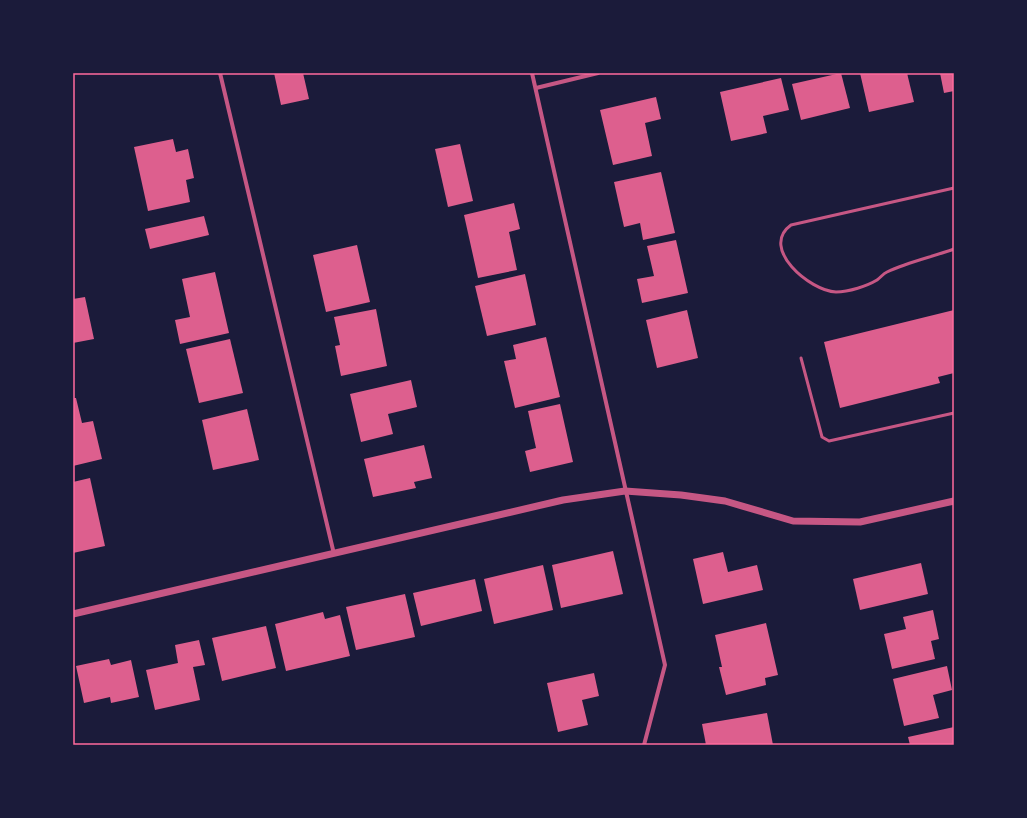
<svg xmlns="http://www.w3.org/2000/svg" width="1027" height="818" font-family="Poppins,sans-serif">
<rect width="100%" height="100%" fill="#1b1b3a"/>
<g fill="#dd5f8e">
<path d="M274 73H303L309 99 281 105Z"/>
<path d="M841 73 850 108 801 120 792 84Z"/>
<path d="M860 73H907L914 102 869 112Z"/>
<path d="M940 73H954V91L944 93Z"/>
<path d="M781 78 789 110 763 116 767 133 731 141 720 92Z"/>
<path d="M656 97 661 119 645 123 652 156 613 165 600 110Z"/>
<path d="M173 139 176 152 188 149 194 178 186 180 190 202 148 211 134 147Z"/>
<path d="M460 144 473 201 448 207 435 149Z"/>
<path d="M661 172 675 233 643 240 640 223 624 227 614 182Z"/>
<path d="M514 203 520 229 509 232 517 270 478 278 464 215Z"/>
<path d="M204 216 209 235 150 249 145 229Z"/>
<path d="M676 240 688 293 642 303 637 279 654 276 647 246Z"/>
<path d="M357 245 370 302 326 312 313 255Z"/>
<path d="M215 272 229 333 180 344 175 320 190 317 182 279Z"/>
<path d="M525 274 536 325 487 336 475 286Z"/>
<path d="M85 297 94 339 73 343V299Z"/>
<path d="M376 309 387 366 341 376 335 346 340 345 334 317Z"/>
<path d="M687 310 698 358 657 368 646 320Z"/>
<path d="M954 310V373L938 377 940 383 840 408 824 342Z"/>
<path d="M546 337 560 397 515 408 504 361 516 359 513 345Z"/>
<path d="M230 339 243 393 199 403 186 349Z"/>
<path d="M411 380 417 407 388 414 393 434 361 442 350 394Z"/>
<path d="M73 398H76L82 423 93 421 102 459 73 466Z"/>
<path d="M560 404 573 462 530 472 525 451 536 448 528 411Z"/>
<path d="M247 409 259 460 213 470 202 420Z"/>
<path d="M424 445 432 478 414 482 416 488 373 497 364 459Z"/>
<path d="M90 478 105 546 73 553V482Z"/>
<path d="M613 551 623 594 561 608 552 565Z"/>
<path d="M723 552 728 572 757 565 763 590 703 604 693 559Z"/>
<path d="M921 563 928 594 860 610 853 579Z"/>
<path d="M543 565 553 610 494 624 484 579Z"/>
<path d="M475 579 482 611 421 626 413 593Z"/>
<path d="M405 594 415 637 356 650 346 607Z"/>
<path d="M933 610 939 639 931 641 935 659 892 669 884 634 906 629 903 617Z"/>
<path d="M323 612 325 619 340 615 350 656 286 671 275 624Z"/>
<path d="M766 623 778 675 765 678 766 685 726 695 719 667H722L715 635Z"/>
<path d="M266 626 276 668 222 681 212 638Z"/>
<path d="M199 640 205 665 193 667 200 700 155 710 146 670 178 663 175 645Z"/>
<path d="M109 659 111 665 131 660 139 697 111 703 110 697 84 703 76 666Z"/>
<path d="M947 666 952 690 933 695 939 718 904 726 893 679Z"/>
<path d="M594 673 599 696 582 700 588 725 558 732 547 683Z"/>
<path d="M767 713 773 745H706L702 724Z"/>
<path d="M954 727V745H910L908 737Z"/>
</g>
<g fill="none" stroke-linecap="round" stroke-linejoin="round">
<g stroke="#c65784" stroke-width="3">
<path d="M954 188 791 225C759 248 810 291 836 292 849 292 867 286 877 280 881 277 883 274 887 272 908 262 932 257 954 249"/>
<path d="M801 358 822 437 829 441 954 413"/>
</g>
<g stroke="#c65784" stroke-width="4">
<path d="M220 73 334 554"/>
<path d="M532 73 665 665 644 745"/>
<path d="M536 88 598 73"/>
</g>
<path stroke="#c65784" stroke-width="7" d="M73 614 563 500 625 491 681 495 725 501 793 521 860 522 954 501"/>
</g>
<rect width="1027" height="818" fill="none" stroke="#1b1b3a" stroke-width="148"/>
<rect x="74" y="74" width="879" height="670" fill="none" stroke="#ff6b9d" stroke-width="1.5"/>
</svg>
